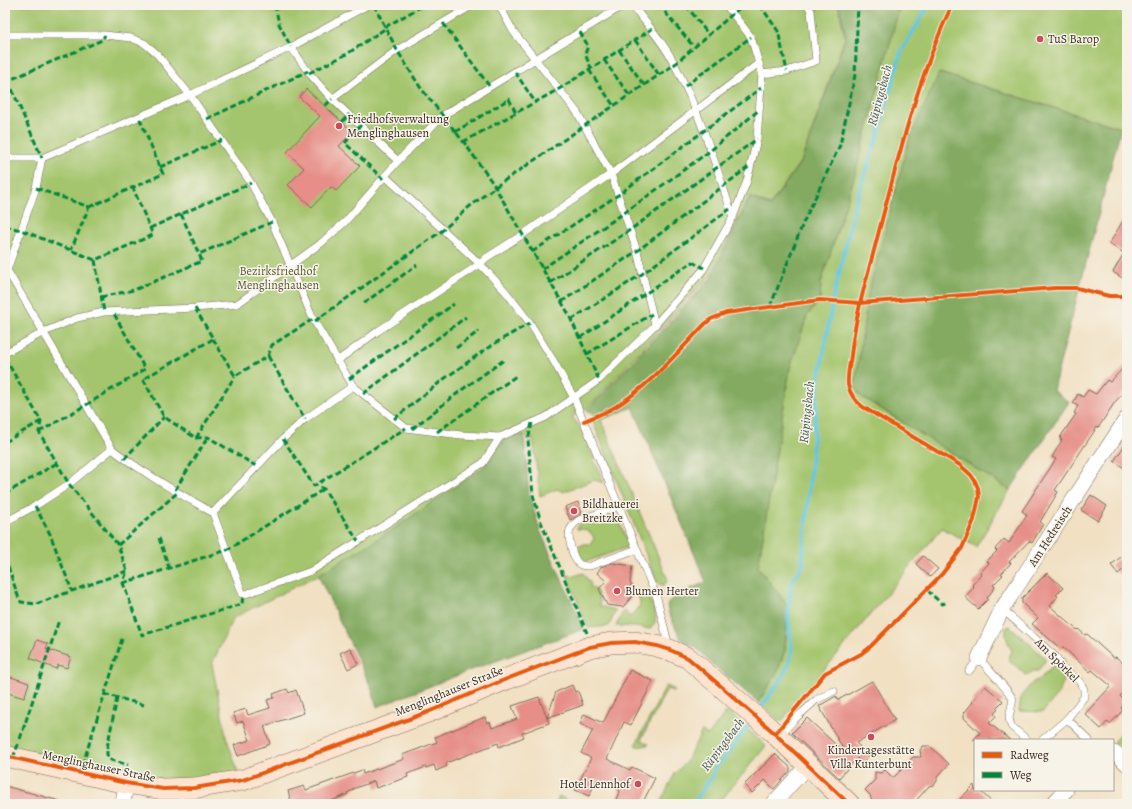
<svg xmlns="http://www.w3.org/2000/svg" width="1132" height="809" font-family="Alegreya,serif">
<rect width="100%" height="100%" fill="#f7f3e8"/>
<filter id="ink" filterUnits="userSpaceOnUse"><feTurbulence type="fractalNoise" baseFrequency=".025" numOctaves="2"/><feDisplacementMap in="SourceGraphic" scale="8" xChannelSelector="R" yChannelSelector="G"/><feConvolveMatrix kernelMatrix="1 2 1 2 8 2 1 2 1" color-interpolation-filters="sRGB"/></filter>
<filter id="wash" filterUnits="userSpaceOnUse"><feTurbulence type="fractalNoise" baseFrequency=".012" numOctaves="4" result="noise"/><feDisplacementMap in="SourceGraphic" scale="16" xChannelSelector="R" yChannelSelector="G"/><feGaussianBlur stdDeviation="0.9" result="paint"/><feColorMatrix in="noise" values="0 0 0 0 0 0 0 0 0 0 0 0 0 0 0 0 0 1.4 0 .05"/><feComposite in="paint" operator="in"/></filter>
<g filter="url(#wash)">
<rect width="100%" height="100%" fill="#f1e0c2"/>
<g fill="#a4c56d" stroke="#707846">
<path d="M5 5H838L845 37 802 159 770 205 750 197 711 275 587 408 572 417 581 428 604 483 594 480 563 492 557 489 540 496 533 438 528 440 524 435H515L505 439 496 449 484 468 380 538 318 575 233 618 212 664 226 736 238 772 216 778 164 780 127 774 5 747Z"/>
<path d="M900 5H1127V108L1121 128 940 73 859 395 1010 490 976 547 942 528 781 722 758 702 777 673 785 650 788 606 758 567 790 368 807 316 820 300 821 283 854 178Z"/>
<path d="M598 418 601 420 668 580 664 585 659 584 657 582 593 422 594 419Z"/>
<path d="M609 514 617 517 629 545 628 547 588 561 584 562 581 560 576 547 585 544H591L594 538C590 530 586 529 577 529V527L580 523Z"/>
<path d="M583 573 591 584 590 586 597 591 600 602 599 606 616 610 609 626 588 628 567 575 574 576Z"/>
<path d="M647 593C652 605 662 619 650 629L635 627 616 626 624 610 630 617C637 609 643 608 638 596Z"/>
<path d="M1010 626 1045 658V661L1038 671H1033L1027 676 1008 659 1012 651C1008 643 1005 637 1006 628Z"/>
<path d="M1052 666H1054L1066 676 1058 694 1043 712 1019 711 1021 696 1033 682 1040 679Z"/>
<path d="M666 686 669 687 675 690 672 691 667 689 641 740 649 744C647 746 638 747 636 746L637 742Z"/>
<path d="M729 712 766 746 718 804H660L675 773 686 762 702 731 708 736 725 713Z"/>
<path d="M1127 726V736L1124 739 1127 743V748L1123 744H1114L1113 742Z"/>
<path d="M559 796 574 804H556Z"/>
</g>
<g fill="#83aa60" stroke="#5f6a3f">
<path d="M839 5H900L854 178 821 283 820 300 807 316 790 368 758 567 788 606 785 650 777 673 758 702 711 663 698 649 681 639 669 614 667 605 674 596 706 582 633 407 601 420 587 410 712 277 750 198 770 206 802 160 846 37Z"/>
<path d="M939 73 1121 128 1053 390 1069 402 1010 490 859 395 855 386 868 294 909 140Z"/>
<path d="M515 435H524L529 495 541 533 584 629 471 670 377 707 371 687 318 575 380 538 483 468 496 449 505 439Z"/>
</g>
<g fill="none" stroke-linecap="round" stroke-linejoin="round">
<g stroke="#60c6de" stroke-width="4">
<path d="M759 711 783 676 789 663 792 652 788 616 791 582 802 567 818 385 833 299 857 197 877 139 901 52 929 5"/>
<path d="M693 804 713 775 714 769 726 756 752 721"/>
</g>
</g>
<g id="blocks">
<g fill="#e68e87">
<path d="M306 89 353 132 339 146 360 166 336 191 331 187 312 207 288 185 304 168 287 152 320 116 299 97Z"/>
<path d="M1127 214V281L1113 272 1124 253 1109 244Z"/>
<path d="M1127 364V389L1115 402 1098 428 1097 427 1055 490 1058 492 1040 522 1043 524 1032 543 1029 541 1009 562 1011 563 1001 574 1003 575 993 585 995 587 987 598 988 599 978 609 965 597 974 587 972 585 981 575 980 573 989 563 987 561 997 551 995 549 1004 539 1009 543 1027 515 1022 511 1056 459 1052 457 1062 440 1060 439 1061 436 1076 414 1074 413 1078 406 1073 403 1078 394 1083 397 1088 390 1096 394 1107 380 1110 382Z"/>
<path d="M1127 442V470L1114 461Z"/>
<path d="M1091 495 1107 506 1098 521 1081 510Z"/>
<path d="M578 502 582 514 570 520 565 507Z"/>
<path d="M1127 552V566L1118 574 1111 565Z"/>
<path d="M923 556 938 569 930 577 916 564Z"/>
<path d="M613 563 632 566 630 582 634 594 623 607 607 605 599 589 606 581 597 573 601 567Z"/>
<path d="M1047 573 1063 588 1056 595 1058 596 1050 606 1077 630 1078 629 1085 635 1087 634 1108 653 1114 658 1116 657 1127 667V689L1120 696 1126 702 1121 708 1123 710 1110 724 1107 722 1101 729 1085 714 1111 686 1092 670 1090 672 1063 647 1061 649 1032 624 1038 618 1022 603V598Z"/>
<path d="M37 640 48 644 46 649 71 657 67 668 58 665 56 669 30 658Z"/>
<path d="M350 648 358 664 348 669 340 653Z"/>
<path d="M630 670 653 681 631 725 624 722 607 759 630 770 632 767 655 778 642 804H614L620 790 597 779 589 796 575 790 591 758 581 753 593 730 580 724 584 714 603 723Z"/>
<path d="M5 675 29 683 24 698 5 692Z"/>
<path d="M872 681 895 720 856 743 869 755 862 763 857 758 839 778 792 733 807 718 846 754 819 706 836 696 838 700Z"/>
<path d="M572 685 575 692 578 691 583 705 547 718 549 723 522 733 524 737 499 747 498 743 446 763 447 766 436 771 434 765 426 768V767L407 774 408 777 376 788 374 781 353 789V790L347 793 348 794 324 804H292L288 791 304 786 306 790 362 770 363 774 404 759 402 755 437 742 435 737 485 717 487 723 490 722 492 728 517 719 512 706 539 697 547 718 556 692Z"/>
<path d="M985 686 1003 701 996 708 998 709 994 714 996 716 989 723 1010 740H973L980 733 964 718V713L973 702 972 701Z"/>
<path d="M287 689 289 693 296 690 304 713 264 726 270 744 238 756 234 745 250 740 243 721 237 723 233 713 246 709 248 715 270 708 267 700 274 698 273 694Z"/>
<path d="M923 746H930L949 764 937 777V781L934 785 929 786 913 804 874 803 871 799 870 795 865 790 875 780V772L882 773 885 770 893 778 903 768 911 769 910 760 913 757H921L920 750Z"/>
<path d="M775 754 790 767V771L774 789 765 780 752 793 744 785Z"/>
<path d="M974 785 975 790H979L994 804H955Z"/>
<path d="M5 786 60 801V804H5Z"/>
</g>
</g>
</g>
<g filter="url(#ink)">
<use href="#blocks" fill-opacity="0" stroke="#7b6a57" stroke-width="1"/>
<g fill="none" stroke-linecap="round" stroke-linejoin="round">
<defs>
<g id="lane">
<path d="M499 5 513 31 577 112 611 174 637 251 655 325"/>
<path d="M632 5C647 24 664 43 675 65 700 113 716 166 733 217"/>
<path d="M5 35H105L131 38 144 43 157 54 190 95 251 183 272 222 313 319 353 386 406 428 461 435 500 437 546 417 599 380 655 325 703 270 733 217 747 181 757 139 762 74 751 37 726 5"/>
<path d="M291 47 309 73 332 99 398 161"/>
<path d="M762 74 787 71 816 61 811 11 808 5"/>
<path d="M332 99 397 50 473 5"/>
<path d="M5 158H42L190 95 291 47 368 5"/>
<path d="M42 158 36 188 7 270 112 449C143 473 179 493 213 513L243 595 311 571 483 463 500 437"/>
<path d="M385 176 480 264 506 292 530 323 553 360 574 398 652 586 657 598 669 647"/>
<path d="M5 353 44 332 77 318 104 312 195 308 237 304 320 244 345 222 398 161 442 116 624 5"/>
<path d="M337 361 378 331 480 264 486 258 522 235 611 174 759 63"/>
<path d="M619 506 579 520C575 523 572 525 570 530 567 537 573 558 578 563 582 567 586 566 590 566L637 549"/>
<path d="M213 513 283 439 305 419 353 386"/>
<path d="M5 522 35 506 69 484 112 449"/>
<path d="M1002 609 1056 657 1062 667 1079 681 1084 689V697L1067 719 1042 740"/>
<path d="M969 671 979 658C990 672 1004 684 1013 699L1009 718 1011 726 1027 740"/>
<path d="M1067 719 1089 740"/>
<path d="M780 735 794 720 816 700 834 691"/>
</g>
<g id="street">
<path d="M979 658 1002 609 1127 418"/>
<path d="M1113 753 1117 754 1127 764"/>
<path d="M123 804 126 783"/>
<path d="M773 804 808 765"/>
<path d="M1053 804 1066 790"/>
</g>
<path id="secondary" d="M5 756 126 783 163 789 194 788 243 780 428 712 499 682 590 647 611 643 635 642 657 646 670 650 688 658 723 688 771 730 849 804"/>
</defs>
<use href="#lane" stroke="#7b6a57" stroke-width="8"/>
<use href="#street" stroke="#7b6a57" stroke-width="16"/>
<use href="#secondary" stroke="#7b6a57" stroke-width="22"/>
<use href="#lane" stroke="#fff" stroke-width="7"/>
<use href="#street" stroke="#fff" stroke-width="15"/>
<use href="#secondary" stroke="#fde4d1" stroke-width="21"/>
<g stroke="#00873e" stroke-width="3" stroke-dasharray="6 3" stroke-linecap="butt">
<path d="M275 5 279 24 291 47"/>
<path d="M374 5 397 50 420 87 466 145 494 185 568 313 599 380"/>
<path d="M659 5 694 47"/>
<path d="M686 5 708 34"/>
<path d="M760 5 778 31 787 71"/>
<path d="M443 23 490 87"/>
<path d="M385 27 424 5"/>
<path d="M580 32 588 46 585 54 591 68"/>
<path d="M635 40 659 75"/>
<path d="M619 50 644 85"/>
<path d="M604 60 629 95"/>
<path d="M589 70 614 106"/>
<path d="M515 72 535 102"/>
<path d="M309 73 347 54 386 28"/>
<path d="M5 82 102 40 105 35"/>
<path d="M5 84 11 87 42 158"/>
<path d="M685 86 751 37"/>
<path d="M325 106 332 99"/>
<path d="M207 119 308 71"/>
<path d="M342 122 349 114"/>
<path d="M361 125 345 143 383 179"/>
<path d="M455 132 509 99 516 113"/>
<path d="M463 142 559 89 652 29"/>
<path d="M160 167 222 140"/>
<path d="M36 188 89 207 71 250"/>
<path d="M89 207 163 174 139 117"/>
<path d="M181 214 199 254"/>
<path d="M5 226 21 230 95 260 153 235 133 188"/>
<path d="M150 228 251 183"/>
<path d="M532 252 618 195 761 88"/>
<path d="M95 260 104 312"/>
<path d="M542 269 624 213 710 151 759 110"/>
<path d="M550 283 630 230 757 139"/>
<path d="M101 297 134 290 202 261 199 254 272 222"/>
<path d="M561 302 637 251 750 166"/>
<path d="M364 303 417 265"/>
<path d="M770 307 804 221 840 145 855 75 858 5"/>
<path d="M195 308 235 376 268 356 272 345 313 319"/>
<path d="M571 320 642 274 730 209"/>
<path d="M315 321 443 230 469 207 495 187 675 64 743 5"/>
<path d="M580 338 692 262 704 268"/>
<path d="M213 339 143 379 164 417 196 438 208 437 256 466"/>
<path d="M456 348 479 331"/>
<path d="M587 354 652 314"/>
<path d="M268 356 305 419"/>
<path d="M5 358 41 421 39 432 69 484 118 545 127 571 123 583 142 635 242 604 243 595"/>
<path d="M349 379 454 304"/>
<path d="M363 394 466 317"/>
<path d="M394 419 444 379 492 345 530 323"/>
<path d="M532 423 528 440 533 495 541 522 587 633"/>
<path d="M412 429 463 389 504 360"/>
<path d="M39 432 86 405 145 369 113 312"/>
<path d="M437 432 516 376"/>
<path d="M196 438 235 376"/>
<path d="M283 439 314 486 406 428"/>
<path d="M5 442 41 421"/>
<path d="M124 459 164 417"/>
<path d="M320 487 324 489 358 541"/>
<path d="M175 490 208 437"/>
<path d="M5 494 57 463"/>
<path d="M35 506 50 534 72 591"/>
<path d="M159 538 169 568"/>
<path d="M118 545 177 493"/>
<path d="M5 558 18 596 21 602 36 604 127 571"/>
<path d="M123 583 227 550 324 489"/>
<path d="M927 590 942 604 946 603"/>
<path d="M104 694 144 705"/>
<path d="M117 698 107 748V755L111 760 128 765"/>
<path d="M20 739 59 620"/>
<path d="M13 758 19 742"/>
<path d="M80 773 122 639"/>
</g>
<defs>
<g id="cycleway">
<path d="M584 421C594 417 605 413 615 407 649 386 677 353 705 324L711 319 726 313 820 300 860 303 1055 288H1077L1109 296H1127"/>
<path d="M775 734 825 673 861 654 869 648 942 574 962 548 974 520 979 497 978 488 975 481 971 475 960 465 863 407C855 401 850 395 848 385 847 375 850 364 851 355 855 320 864 287 873 254 895 170 915 84 952 5"/>
<path d="M5 756 126 783 163 789 194 788 243 780 428 712 499 682 590 647 611 643 635 642 657 646 670 650 688 658 723 688 771 730 849 804"/>
</g>
</defs>
<use href="#cycleway" stroke="#f7f3e8" stroke-width="6"/>
<use href="#cycleway" stroke="#e8590c" stroke-width="4"/>
</g>
</g>
<g fill="#d1495b" stroke="#f7f3e8" stroke-width="1.5">
<circle cx="1040" cy="39" r="4"/>
<circle cx="339" cy="126" r="4"/>
<circle cx="574" cy="511" r="4"/>
<circle cx="617" cy="591" r="4"/>
<circle cx="871" cy="737" r="4"/>
<circle cx="638" cy="784" r="4"/>
</g>
<g text-anchor="middle" stroke-width="3" stroke-linejoin="round" paint-order="stroke">
<g font-size="12" fill="#3b2a1e" stroke="#f7f3e8" text-anchor="start">
<text x="1048" y="43">TuS Barop</text>
<text x="347" y="123">Friedhofsverwaltung<tspan x="347" dy="14">Menglinghausen</tspan></text>
<text x="582" y="508">Bildhauerei<tspan x="582" dy="14">Breitzke</tspan></text>
<text x="625" y="595">Blumen Herter</text>
<text x="871" y="754" text-anchor="middle">Kindertagesstätte<tspan x="871" dy="14">Villa Kunterbunt</tspan></text>
<text x="630" y="788" text-anchor="end">Hotel Lennhof</text>
</g>
<g font-size="12" fill="#5a5836" stroke="#f7f3e8">
<text x="278" y="275">Bezirksfriedhof<tspan x="278" dy="14">Menglinghausen</tspan></text>
</g>
<g font-size="12" fill="#3b2a1e" stroke="#f7f3e8">
<text transform="translate(1050 536) rotate(-57)" y="4">Am Hedreisch</text>
<text transform="translate(1057 660) rotate(45)" y="4">Am Spörkel</text>
<text transform="translate(449 691) rotate(-22)" y="4">Menglinghauser Straße</text>
<text transform="translate(99 766) rotate(12)" y="4">Menglinghauser Straße</text>
</g>
<g font-size="13" font-style="italic" fill="#465958" stroke="#f7f3e8">
<text transform="translate(879 95) rotate(-75)" y="5">Rüpingsbach</text>
<text transform="translate(806 412) rotate(-84)" y="5">Rüpingsbach</text>
<text transform="translate(722 744) rotate(-53)" y="5">Rüpingsbach</text>
</g>
</g>
<rect width="1132" height="809" fill="none" stroke="#f7f3e8" stroke-width="20"/>
<rect x="974" y="739" width="140" height="52" fill="#f7f3e8" stroke="#aca397"/>
<rect x="982" y="752" width="20" height="6" fill="#e8590c" stroke="#aca397"/>
<text x="1010" y="759" font-size="12" fill="#3b2a1e">Radweg</text>
<rect x="982" y="772" width="20" height="6" fill="#00873e" stroke="#aca397"/>
<text x="1010" y="779" font-size="12" fill="#3b2a1e">Weg</text>
</svg>
